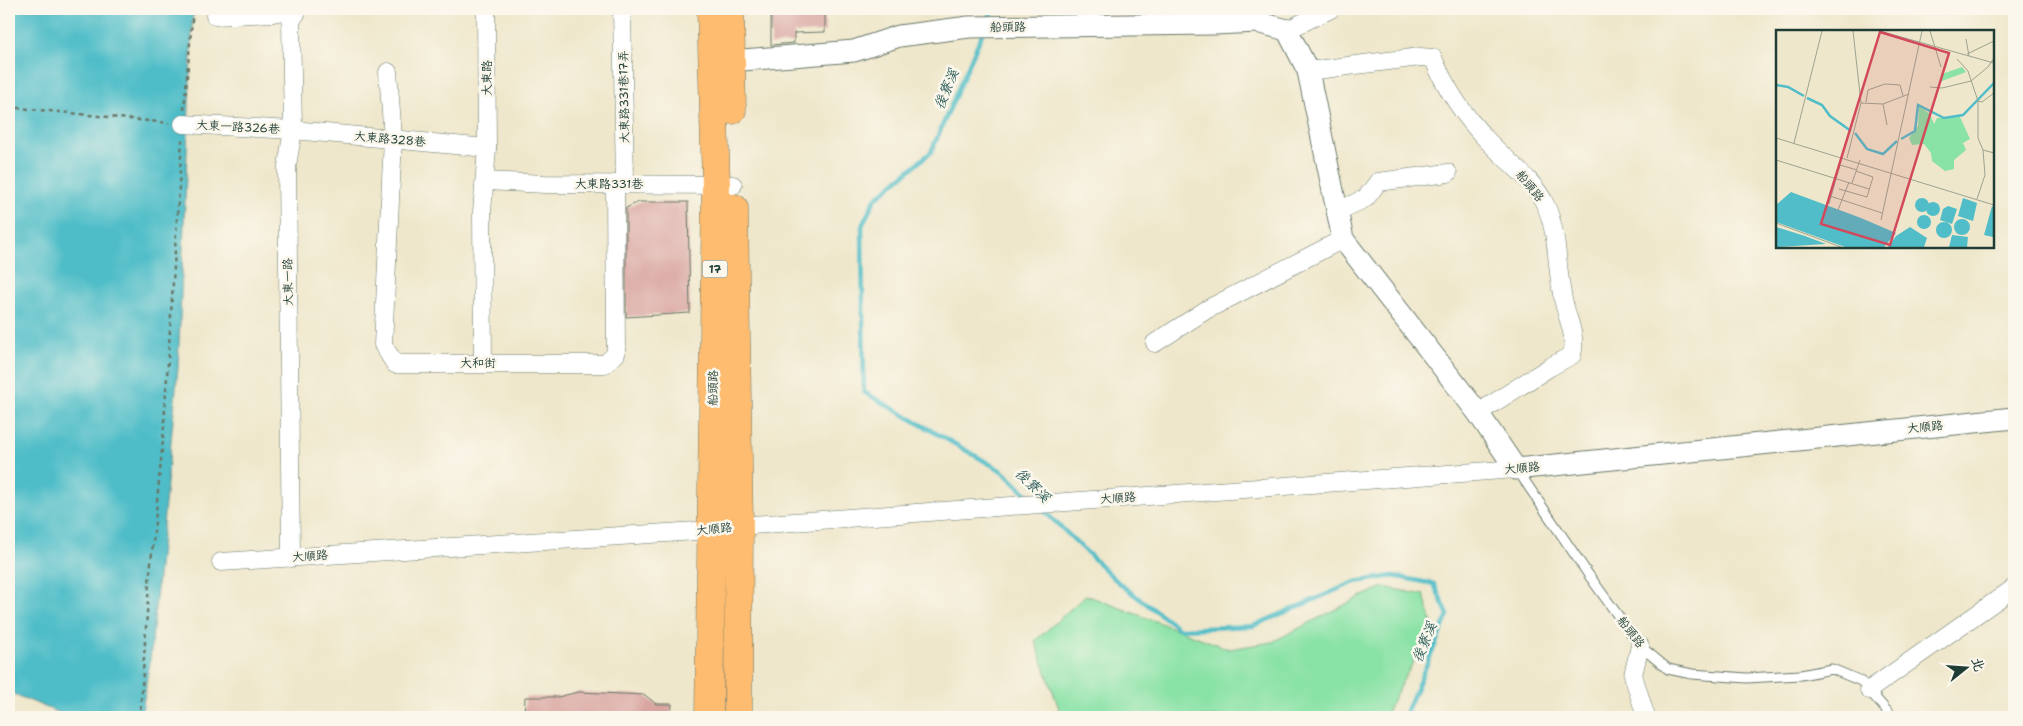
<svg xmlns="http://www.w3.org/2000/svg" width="2023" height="726" font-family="'Shantell Sans','LXGW WenKai TC',sans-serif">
<rect width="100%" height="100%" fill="#fbf7ec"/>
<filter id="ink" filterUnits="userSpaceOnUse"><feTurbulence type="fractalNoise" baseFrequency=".02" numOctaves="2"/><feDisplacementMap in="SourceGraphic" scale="10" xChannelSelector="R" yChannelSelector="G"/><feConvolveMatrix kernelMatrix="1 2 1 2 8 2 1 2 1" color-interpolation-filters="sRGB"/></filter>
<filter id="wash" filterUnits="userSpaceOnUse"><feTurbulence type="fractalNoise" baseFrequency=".0096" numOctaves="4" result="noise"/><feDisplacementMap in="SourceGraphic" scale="20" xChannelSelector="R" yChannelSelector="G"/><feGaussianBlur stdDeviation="1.12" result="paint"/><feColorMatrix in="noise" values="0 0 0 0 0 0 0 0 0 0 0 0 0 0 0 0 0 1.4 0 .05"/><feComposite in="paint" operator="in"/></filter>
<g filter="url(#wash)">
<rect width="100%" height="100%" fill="#efe7cb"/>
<path fill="#89e2a6" stroke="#54906d" d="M1384 587 1424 595 1433 627 1399 688 1385 717H1062L1035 641 1086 595 1229 649 1272 642 1360 597Z"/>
<path fill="#50bdc8" stroke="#387d7e" d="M9 9H193L178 368 150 661 141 717H69L9 692Z"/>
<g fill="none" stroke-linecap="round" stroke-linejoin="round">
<g stroke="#50bdc8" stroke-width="4.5">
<path d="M988 20 993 9"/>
<path d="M982 34 931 152 875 199 862 226 864 392 1002 471 1033 500"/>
<path d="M1042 509 1120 584 1180 629 1253 626 1355 582 1393 576 1434 584 1448 615 1404 717"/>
</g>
</g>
<g id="blocks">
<g fill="#d9a5a1">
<path d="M771 9H825V32L794 33V43L771 45Z"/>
<path d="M639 202H688L690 313 626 317V208Z"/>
<path d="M578 692 645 695 656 704H672L671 717H524L525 697H558Z"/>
</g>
</g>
</g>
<g filter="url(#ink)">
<use href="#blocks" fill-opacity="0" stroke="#687869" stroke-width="1"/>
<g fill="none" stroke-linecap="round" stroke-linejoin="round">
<defs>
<path id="service" d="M1518 471 1588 574 1640 646 1668 669 1692 674 1747 678 1801 675 1832 669 1861 681 1892 717"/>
<g id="minor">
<path d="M622 9 625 184"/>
<path d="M215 16 273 13 291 9"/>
<path d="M1287 30 1331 9"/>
<path d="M1308 71 1420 57 1433 58C1446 89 1464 116 1487 140 1506 161 1534 179 1546 206 1559 236 1556 268 1563 299 1567 319 1577 335 1572 355L1550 367 1478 413"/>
<path d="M388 72 393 139 383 345 395 364H605L616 354 615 184"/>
<path d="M183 124 293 130 487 148"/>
<path d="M485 181 545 184 733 185"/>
<path d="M1336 212 1366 198 1378 182 1448 173"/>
<path d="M1155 343 1206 310 1343 239"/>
<path d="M483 363 482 212 487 148 486 9"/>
<path d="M291 558 287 166 293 130 291 21 299 9"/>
<path d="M221 562 712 530 739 526 1516 469"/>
<path d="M1640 646 1633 675 1646 717"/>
<path d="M1869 690 2014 588"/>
</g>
<path id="tertiary" d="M717 59 731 61 854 51 899 36 969 27 1214 24 1257 22 1287 30 1308 71 1343 239 1478 413 1516 469 2014 418"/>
<g id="primary">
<path d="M730 9 732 110"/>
<path d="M734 208 739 526 738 717"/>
<path d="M709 717 716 185 711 9"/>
</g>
</defs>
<use href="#service" stroke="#687869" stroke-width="11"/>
<use href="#minor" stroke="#687869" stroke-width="19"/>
<use href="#tertiary" stroke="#687869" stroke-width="23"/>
<use href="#primary" stroke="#687869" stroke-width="29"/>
<g stroke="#687869" stroke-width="2.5" stroke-dasharray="4 4" stroke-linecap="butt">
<path d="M9 107 169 123"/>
<path d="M184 110 193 9"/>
<path d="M140 717 149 583 163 440 182 140"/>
</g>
<use href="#service" stroke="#fff" stroke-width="9"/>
<use href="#minor" stroke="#fff" stroke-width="18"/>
<use href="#tertiary" stroke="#fff" stroke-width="21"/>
<use href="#primary" stroke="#febc70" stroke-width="28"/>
</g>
</g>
<g text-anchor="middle" stroke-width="5" stroke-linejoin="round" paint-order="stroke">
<rect fill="#fbf7ec" stroke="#61756b" stroke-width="1" x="702.5" y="260.5" width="25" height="17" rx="4"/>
<g font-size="11" font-weight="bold" fill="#1f3d34">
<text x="715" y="273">17</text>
</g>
<g font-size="12" fill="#1f3d34" stroke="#fbf7ec">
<text transform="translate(1008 27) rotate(-1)" y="4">船頭路</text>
<text transform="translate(487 78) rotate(-90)" y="4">大東路</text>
<text transform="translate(624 97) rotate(-91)" y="4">大東路331巷17弄</text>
<text transform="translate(238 127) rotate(3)" y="4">大東一路326巷</text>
<text transform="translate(390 139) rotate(5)" y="4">大東路328巷</text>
<text x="609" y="188">大東路331巷</text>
<text transform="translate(1530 186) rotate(51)" y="4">船頭路</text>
<text transform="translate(288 282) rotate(-91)" y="4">大東一路</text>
<text x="478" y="367">大和街</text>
<text transform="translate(713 388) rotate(-89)" y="4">船頭路</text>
<text transform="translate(1925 427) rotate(-6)" y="4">大順路</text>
<text transform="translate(1522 468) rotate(-5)" y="4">大順路</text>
<text transform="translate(1118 498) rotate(-4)" y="4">大順路</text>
<text transform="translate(714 529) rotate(-6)" y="4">大順路</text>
<text transform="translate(310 556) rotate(-4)" y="4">大順路</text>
<text transform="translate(1631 632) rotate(52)" y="4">船頭路</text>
</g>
<g font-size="14" font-style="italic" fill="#2b5d59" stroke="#fbf7ec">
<text transform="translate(946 89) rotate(-67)" y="5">後寮溪</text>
<text transform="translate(1033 485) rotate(44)" y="5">後寮溪</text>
<text transform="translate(1424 642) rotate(-67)" y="5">後寮溪</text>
</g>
</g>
<g transform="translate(1776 30)">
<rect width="218" height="218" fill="#efe7cb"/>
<path d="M186 37 190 42 166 51V44ZM143 76 154 84 158 94 161 88 184 87 194 109 187 113 190 120 178 130V139L169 141 156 131 155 123 148 114 136 115 133 108 142 96Z" fill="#89e2a6"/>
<path d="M15 162 85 188 120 203 108 217H69L0 192V175ZM187 168 201 173 197 191 182 186ZM139 175a7 7 0 1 1 14 0a7 7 0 1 1-14 0ZM150 179a7 7 0 1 1 14 0a7 7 0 1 1-14 0ZM172 176 181 179 176 194 164 190 167 179ZM216 176 217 177V207L208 205ZM141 192a7 7 0 1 1 14 0a7 7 0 1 1-14 0ZM178 197a8 8 0 1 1 16 0a8 8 0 1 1-16 0ZM160 200a8 8 0 1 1 16 0a8 8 0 1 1-16 0ZM0 197 29 206 50 214 0 217ZM134 197 151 208 148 217H112L120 206ZM176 205 192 207 191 217H173Z" fill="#50bdc8"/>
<path fill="none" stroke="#50bdc8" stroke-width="2.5" d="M0 55 12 57 28 66M31 68 46 75 54 86 75 101M79 103 91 119 107 124 121 111M125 109 139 101 142 75 168 88 187 85 218 53"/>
<path fill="none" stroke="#9ca38f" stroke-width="1" d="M77 1 85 73M104 1 218 33M154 1 165 37M190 9 193 26M191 24 218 11M181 29 192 41 202 71V108L207 120M154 57 166 58 195 51 212 37 218 28M202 71 206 72 218 63M90 72 92 60 109 54 124 55 127 66M107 74 111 95M0 108 218 175M18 113 46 1M71 128 85 73 107 74 133 64M0 130 93 159M76 153 84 130M63 159 91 167 97 147 80 141M54 166 106 183M201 169 209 145 207 120 218 123M53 174 64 135 81 140M62 180 73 152M105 190 146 1M0 193 65 217"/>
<path fill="#d1495b" fill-opacity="0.15" stroke="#d1495b" stroke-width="2.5" d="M104 2 173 23 114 215 45 194Z"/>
<rect width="218" height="218" fill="none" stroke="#1f3d34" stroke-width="2.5"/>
</g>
<rect width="2023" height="726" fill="none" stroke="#fbf7ec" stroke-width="30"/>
<g transform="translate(1966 668) rotate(73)" stroke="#fbf7ec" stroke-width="4" paint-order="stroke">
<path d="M0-4L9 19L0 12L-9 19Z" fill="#1f3d34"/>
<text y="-8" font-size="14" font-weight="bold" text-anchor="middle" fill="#1f3d34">北</text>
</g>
</svg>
